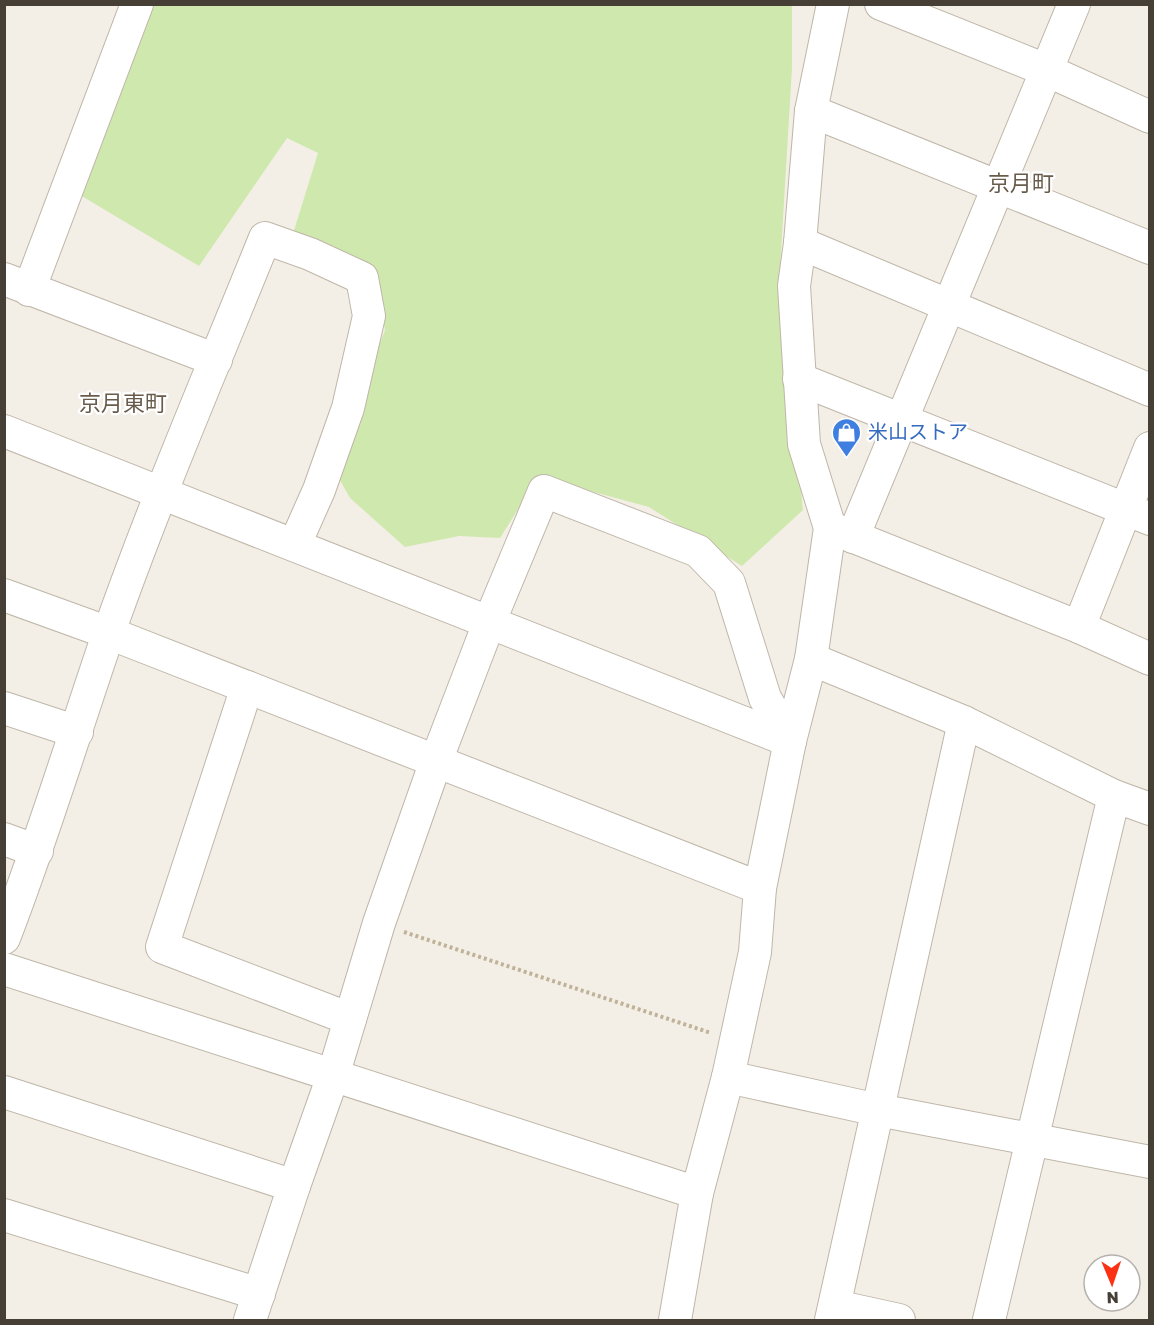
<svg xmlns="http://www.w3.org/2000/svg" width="1154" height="1325" font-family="'Golos Text','Noto Sans JP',sans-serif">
<rect width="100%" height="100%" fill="#f3efe6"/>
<path fill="#cfe8ad" d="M154 5H792V68L779 285 803 510 742 566 649 507 538 477 500 538 459 536 405 547 350 498 333 468 385 330 373 270 292 237 318 153 287 138 199 266 75 192Z"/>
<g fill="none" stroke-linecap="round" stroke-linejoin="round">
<defs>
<g id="minor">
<path d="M881 4 1046 70 1150 117"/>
<path d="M811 111 1150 248"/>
<path d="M800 243 1150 390"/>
<path d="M4 279 216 360"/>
<path d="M29 290 137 4"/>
<path d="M799 379 1150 519"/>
<path d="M4 431 790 741"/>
<path d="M834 529 1079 627 1150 659"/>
<path d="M853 537 1074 4"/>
<path d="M4 595 109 633 760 888"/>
<path d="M1079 627 1150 448"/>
<path d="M811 659 964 722 1114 796 1150 809"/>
<path d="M247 687 162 947 350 1019"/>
<path d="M4 708 77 732"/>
<path d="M4 839 37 851"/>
<path d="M4 938C43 837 74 734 109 632 156 499 212 369 265 238L310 254 362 278 369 316 348 408 319 490 295 544"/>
<path d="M4 969 697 1193"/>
<path d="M728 1077 878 1110 1150 1162"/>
<path d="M4 1092 294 1186"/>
<path d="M4 1215 259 1294"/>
<path d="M835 1306 899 1320"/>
<path d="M250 1320 294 1186 333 1076 379 923 436 761 489 623 544 491 698 551 729 583 765 698 790 741"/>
<path d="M675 1320 697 1193 728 1077 755 952 760 888 790 741 811 659 830 528 804 444 794 286 800 243 811 111 833 4"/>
<path d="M831 1320 964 722"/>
<path d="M989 1320 1114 796"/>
</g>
</defs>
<use href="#minor" stroke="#bfb6a8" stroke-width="34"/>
<path stroke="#c0b299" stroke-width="4" stroke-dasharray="3 3" stroke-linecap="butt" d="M404 932 711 1033"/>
<use href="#minor" stroke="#fff" stroke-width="32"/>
</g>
<defs>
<symbol id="shop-pin" viewBox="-11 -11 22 30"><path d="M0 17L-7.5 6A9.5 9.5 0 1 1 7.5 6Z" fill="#3f7fe0" stroke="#fff"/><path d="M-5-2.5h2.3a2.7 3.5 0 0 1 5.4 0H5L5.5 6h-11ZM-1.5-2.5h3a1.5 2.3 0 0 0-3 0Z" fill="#fff"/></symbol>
</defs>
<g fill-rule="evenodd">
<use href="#shop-pin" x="830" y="416" width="33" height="45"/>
</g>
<g text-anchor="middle" stroke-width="4.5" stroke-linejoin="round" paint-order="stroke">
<g font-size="20" fill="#366cbe" stroke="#fff" text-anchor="start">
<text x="868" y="439">米山ストア</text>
</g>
<g font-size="22" fill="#695c4c" stroke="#fff">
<text x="1021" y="191">京月町</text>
<text x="123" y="411">京月東町</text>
</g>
</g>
<rect width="1154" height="1325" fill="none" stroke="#463f35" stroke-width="12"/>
<g transform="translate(1112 1283) rotate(178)"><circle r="28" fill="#ffffff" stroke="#b5b2ae" stroke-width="1.5"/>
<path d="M0-4.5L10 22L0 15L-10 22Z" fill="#fc3113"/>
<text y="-9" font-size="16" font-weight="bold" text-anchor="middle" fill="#463f35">N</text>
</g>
</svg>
